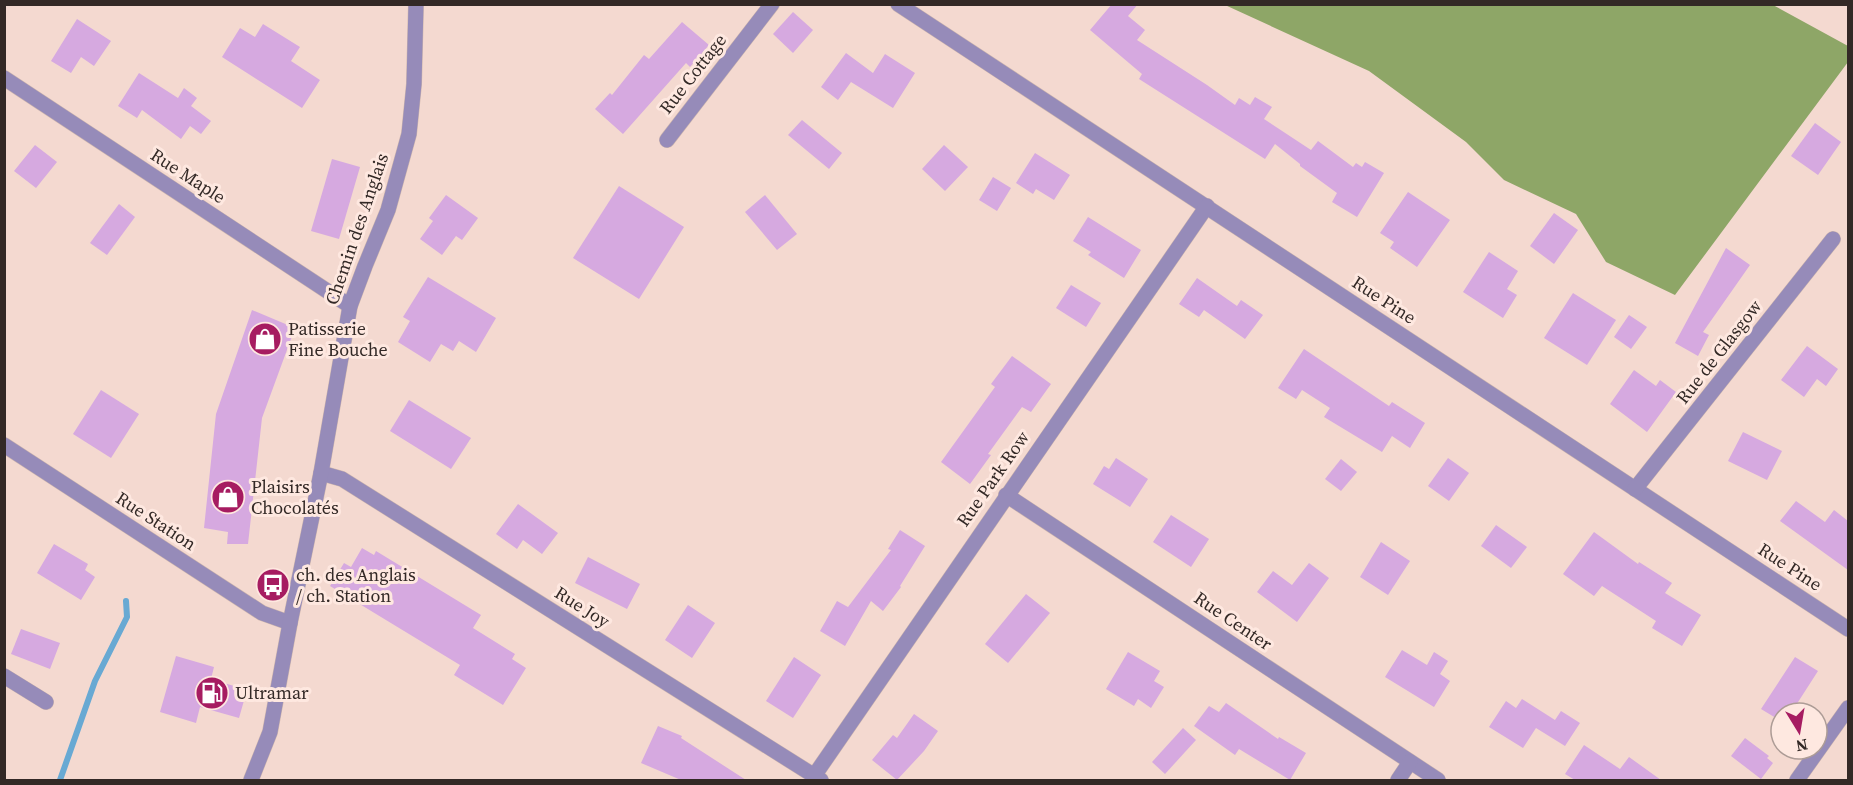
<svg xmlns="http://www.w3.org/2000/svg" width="1853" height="785" font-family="'Source Serif 4',serif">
<rect width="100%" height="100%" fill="#f4d9d0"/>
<path fill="#8ea667" d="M1225 5H1773L1848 46V62L1675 295 1606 262 1576 214 1504 180 1466 142 1369 71Z"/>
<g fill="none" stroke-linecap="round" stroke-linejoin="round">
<path stroke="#68a9d3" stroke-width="6" d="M60 780 95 681 127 617 126 601"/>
</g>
<g fill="#d6a9e0">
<path d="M1112 4H1138L1128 16 1145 30 1137 40 1207 85 1235 105 1239 98 1250 105 1255 97 1272 107 1264 119 1311 150 1318 141 1353 167 1356 163 1362 167 1365 162 1384 173 1357 217 1332 202 1337 193 1300 166V164L1275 144 1265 159 1139 79 1142 74 1090 30Z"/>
<path d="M793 12 813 30 793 53 773 34Z"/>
<path d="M77 19 111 41 94 66 81 57 71 73 51 61Z"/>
<path d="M682 22 709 45 690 67 686 63 623 134 595 109 610 93 612 95 644 55 649 59Z"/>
<path d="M263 24 300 47 291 61 320 80 302 108 222 57 240 28 255 37Z"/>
<path d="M846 53 873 73 885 54 915 73 893 108 851 82 838 100 821 87Z"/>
<path d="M139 73 178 98 184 88 197 98 191 106 211 121 201 134 190 126 181 139 142 110 137 118 118 106Z"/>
<path d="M802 120 842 153 829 169 788 135Z"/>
<path d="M1815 123 1841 142 1818 175 1791 156Z"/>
<path d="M35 145 57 162 36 188 14 171Z"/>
<path d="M944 145 968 167 945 191 922 169Z"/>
<path d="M1035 153 1070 175 1054 200 1036 189 1033 194 1016 183Z"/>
<path d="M332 159 360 167 339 239 311 231Z"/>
<path d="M993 177 1011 188 997 211 979 200Z"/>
<path d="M619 186 684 227 639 299 573 258Z"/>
<path d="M1408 192 1450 220 1417 267 1390 248 1394 242 1380 233Z"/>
<path d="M446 195 478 218 462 240 456 236 442 255 420 239 433 221 429 218Z"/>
<path d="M765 195 797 234 777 250 745 212Z"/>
<path d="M119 204 135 217 107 255 90 243Z"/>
<path d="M1554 213 1578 230 1554 264 1530 246Z"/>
<path d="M1088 217 1141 250 1124 278 1088 255 1091 252 1073 241Z"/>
<path d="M1726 248 1750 265 1703 332 1709 335 1698 356 1675 343Z"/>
<path d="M1489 252 1518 271 1507 289 1517 295 1503 318 1463 292Z"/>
<path d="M428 277 496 318 476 352 459 341 453 351 441 344 430 362 398 342 410 321 403 317Z"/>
<path d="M1197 278 1237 306 1241 300 1263 315 1245 339 1204 310 1199 317 1179 304Z"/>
<path d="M1071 285 1101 303 1086 327 1056 308Z"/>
<path d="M1573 293 1616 320 1587 365 1544 338Z"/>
<path d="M252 310 295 328 262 418 248 544H227L228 532 204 528 216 414Z"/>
<path d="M1629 315 1647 327 1631 349 1614 337Z"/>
<path d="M1807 346 1838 369 1826 386 1817 379 1804 397 1781 380Z"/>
<path d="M1304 349 1389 406 1392 402 1425 423 1410 448 1392 436 1382 452 1324 417 1330 408 1302 390 1296 399 1278 388Z"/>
<path d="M1012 356 1051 384 1031 412 1022 407 988 454 991 455 970 484 941 462 995 387 991 384Z"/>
<path d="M1634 370 1656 386 1660 380 1676 392 1647 432 1610 404Z"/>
<path d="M101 390 139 414 111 458 73 434Z"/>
<path d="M409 400 471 438 451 469 390 431Z"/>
<path d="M1743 432 1782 451 1767 480 1728 461Z"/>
<path d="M1116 458 1148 479 1130 507 1093 484 1104 466 1109 469Z"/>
<path d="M1448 458 1469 473 1449 501 1428 486Z"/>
<path d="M1341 459 1357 472 1341 491 1325 479Z"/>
<path d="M1796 501 1825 522 1834 510 1848 521V570L1780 521Z"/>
<path d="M518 504 558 533 542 554 523 540 517 549 496 534Z"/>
<path d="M1171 515 1209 539 1191 567 1153 542Z"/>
<path d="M1496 525 1527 547 1511 568 1481 546Z"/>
<path d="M900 530 925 546 900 586 901 587 883 611 871 601 845 646 820 631 837 601 848 607 891 550 888 549Z"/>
<path d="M1594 532 1638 564 1639 562 1672 583 1665 593 1701 615 1682 646 1652 628 1656 621 1602 586 1594 596 1563 574Z"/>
<path d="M1381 542 1410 561 1388 595 1360 577Z"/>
<path d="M54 544 88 564 85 570 95 577 81 600 37 573Z"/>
<path d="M362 548 374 555 376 551 481 615 473 628 515 654 512 659 526 668 503 705 454 675 460 665 330 586 344 563 351 567Z"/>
<path d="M588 557 640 584 627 609 575 583Z"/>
<path d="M1309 563 1329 578 1297 622 1257 592 1273 571 1292 585Z"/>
<path d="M1026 594 1050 613 1008 663 985 644Z"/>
<path d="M688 605 715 623 692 658 665 640Z"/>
<path d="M21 629 60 643 50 669 11 654Z"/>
<path d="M1402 650 1427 665 1434 652 1448 661 1440 674 1450 681 1434 707 1385 677Z"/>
<path d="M1128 652 1160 671 1154 681 1164 687 1151 708 1138 699 1134 706 1106 689Z"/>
<path d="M176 656 214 667 211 679 247 690 239 718 200 707 196 723 160 712Z"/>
<path d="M794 657 821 675 793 718 766 701Z"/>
<path d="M1795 657 1818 671 1791 713H1781V721L1761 709Z"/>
<path d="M1522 699 1555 720 1561 711 1580 723 1565 746 1536 728 1523 748 1489 727 1506 701 1516 708Z"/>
<path d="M1226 703 1278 739 1279 737 1306 753 1290 780 1239 749 1235 755 1194 726 1209 706 1219 712Z"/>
<path d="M914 714 938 731 924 751 897 780 872 760 893 735 897 738Z"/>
<path d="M658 726 682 736 681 738 746 780H681L641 763Z"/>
<path d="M1183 728 1196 740 1165 774 1152 762Z"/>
<path d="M1745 738 1769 756 1767 758 1773 763 1761 779 1731 756Z"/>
<path d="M1584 745 1620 769 1629 757 1661 780H1575L1565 774Z"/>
</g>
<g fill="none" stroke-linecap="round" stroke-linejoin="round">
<defs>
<g id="minor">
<path d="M898 4 1848 629"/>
<path d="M4 78 350 306"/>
<path d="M667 140 772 4"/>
<path d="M4 445 262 613 290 623"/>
<path d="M321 473 342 479 821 780"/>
<path d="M1635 489 1833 239"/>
<path d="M1006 495 1438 780"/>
<path d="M4 676 46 702"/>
<path d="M814 776 1207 206"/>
<path d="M1398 780 1410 762"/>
<path d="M1797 780 1848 708"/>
</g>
<path id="tertiary" d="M251 780 270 732 290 623 321 473 350 306 365 266 388 210 409 134 414 84 416 4"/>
</defs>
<use href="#minor" stroke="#cdb6ae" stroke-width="16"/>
<use href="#tertiary" stroke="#cdb6ae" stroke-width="16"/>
<use href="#minor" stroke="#968bb9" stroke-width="15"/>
<use href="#tertiary" stroke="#968bb9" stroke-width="15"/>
</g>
<defs>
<symbol id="shop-disc" viewBox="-11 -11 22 22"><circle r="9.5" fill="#a61c61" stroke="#fee8e0"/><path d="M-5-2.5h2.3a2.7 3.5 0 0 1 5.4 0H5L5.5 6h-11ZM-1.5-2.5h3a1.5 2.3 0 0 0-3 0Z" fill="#fff"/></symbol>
<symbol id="bus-disc" viewBox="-11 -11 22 22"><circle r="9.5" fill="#a61c61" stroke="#fee8e0"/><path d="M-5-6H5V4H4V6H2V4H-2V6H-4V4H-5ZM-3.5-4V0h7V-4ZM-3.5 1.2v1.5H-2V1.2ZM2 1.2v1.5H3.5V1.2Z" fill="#fff"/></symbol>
<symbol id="fuel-disc" viewBox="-11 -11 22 22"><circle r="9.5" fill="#a61c61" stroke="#fee8e0"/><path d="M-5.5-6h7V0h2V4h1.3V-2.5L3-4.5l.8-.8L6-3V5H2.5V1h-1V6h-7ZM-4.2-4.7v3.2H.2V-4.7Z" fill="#fff"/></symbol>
</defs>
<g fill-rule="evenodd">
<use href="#shop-disc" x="246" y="320" width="38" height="38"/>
<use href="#shop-disc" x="209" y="478" width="38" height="38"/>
<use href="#bus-disc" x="254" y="566" width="38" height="38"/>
<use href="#fuel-disc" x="193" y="674" width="38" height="38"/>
</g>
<g text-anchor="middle" stroke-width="6" stroke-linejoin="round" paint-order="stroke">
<g font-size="18" fill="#332926" stroke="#fee8e0">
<text transform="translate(693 74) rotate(-52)" y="6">Rue Cottage</text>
<text transform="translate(188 176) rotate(33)" y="6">Rue Maple</text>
<text transform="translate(357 229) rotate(-71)" y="6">Chemin des Anglais</text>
<text transform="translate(1384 300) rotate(33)" y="6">Rue Pine</text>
<text transform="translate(1719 352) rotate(-52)" y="6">Rue de Glasgow</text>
<text transform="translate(993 479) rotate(-55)" y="6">Rue Park Row</text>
<text transform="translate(156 521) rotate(33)" y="6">Rue Station</text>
<text transform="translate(1790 567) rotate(33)" y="6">Rue Pine</text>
<text transform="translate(582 607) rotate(32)" y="6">Rue Joy</text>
<text transform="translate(1233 621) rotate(34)" y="6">Rue Center</text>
</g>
<g font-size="18" fill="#332926" stroke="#fee8e0" text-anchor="start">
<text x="288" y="335">Patisserie<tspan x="288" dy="21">Fine Bouche</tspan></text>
<text x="251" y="493">Plaisirs<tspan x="251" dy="21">Chocolatés</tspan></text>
<text x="296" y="581">ch. des Anglais<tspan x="296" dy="21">/ ch. Station</tspan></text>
<text x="235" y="699">Ultramar</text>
</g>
</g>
<rect width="1853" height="785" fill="none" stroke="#332926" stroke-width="12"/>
<g transform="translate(1799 731) rotate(169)"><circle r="28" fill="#fee8e0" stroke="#ad9c96" stroke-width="1.5"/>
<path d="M0-4.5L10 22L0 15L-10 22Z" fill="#a61c61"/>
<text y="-9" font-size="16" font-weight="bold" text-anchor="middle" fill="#332926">N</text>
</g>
</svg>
